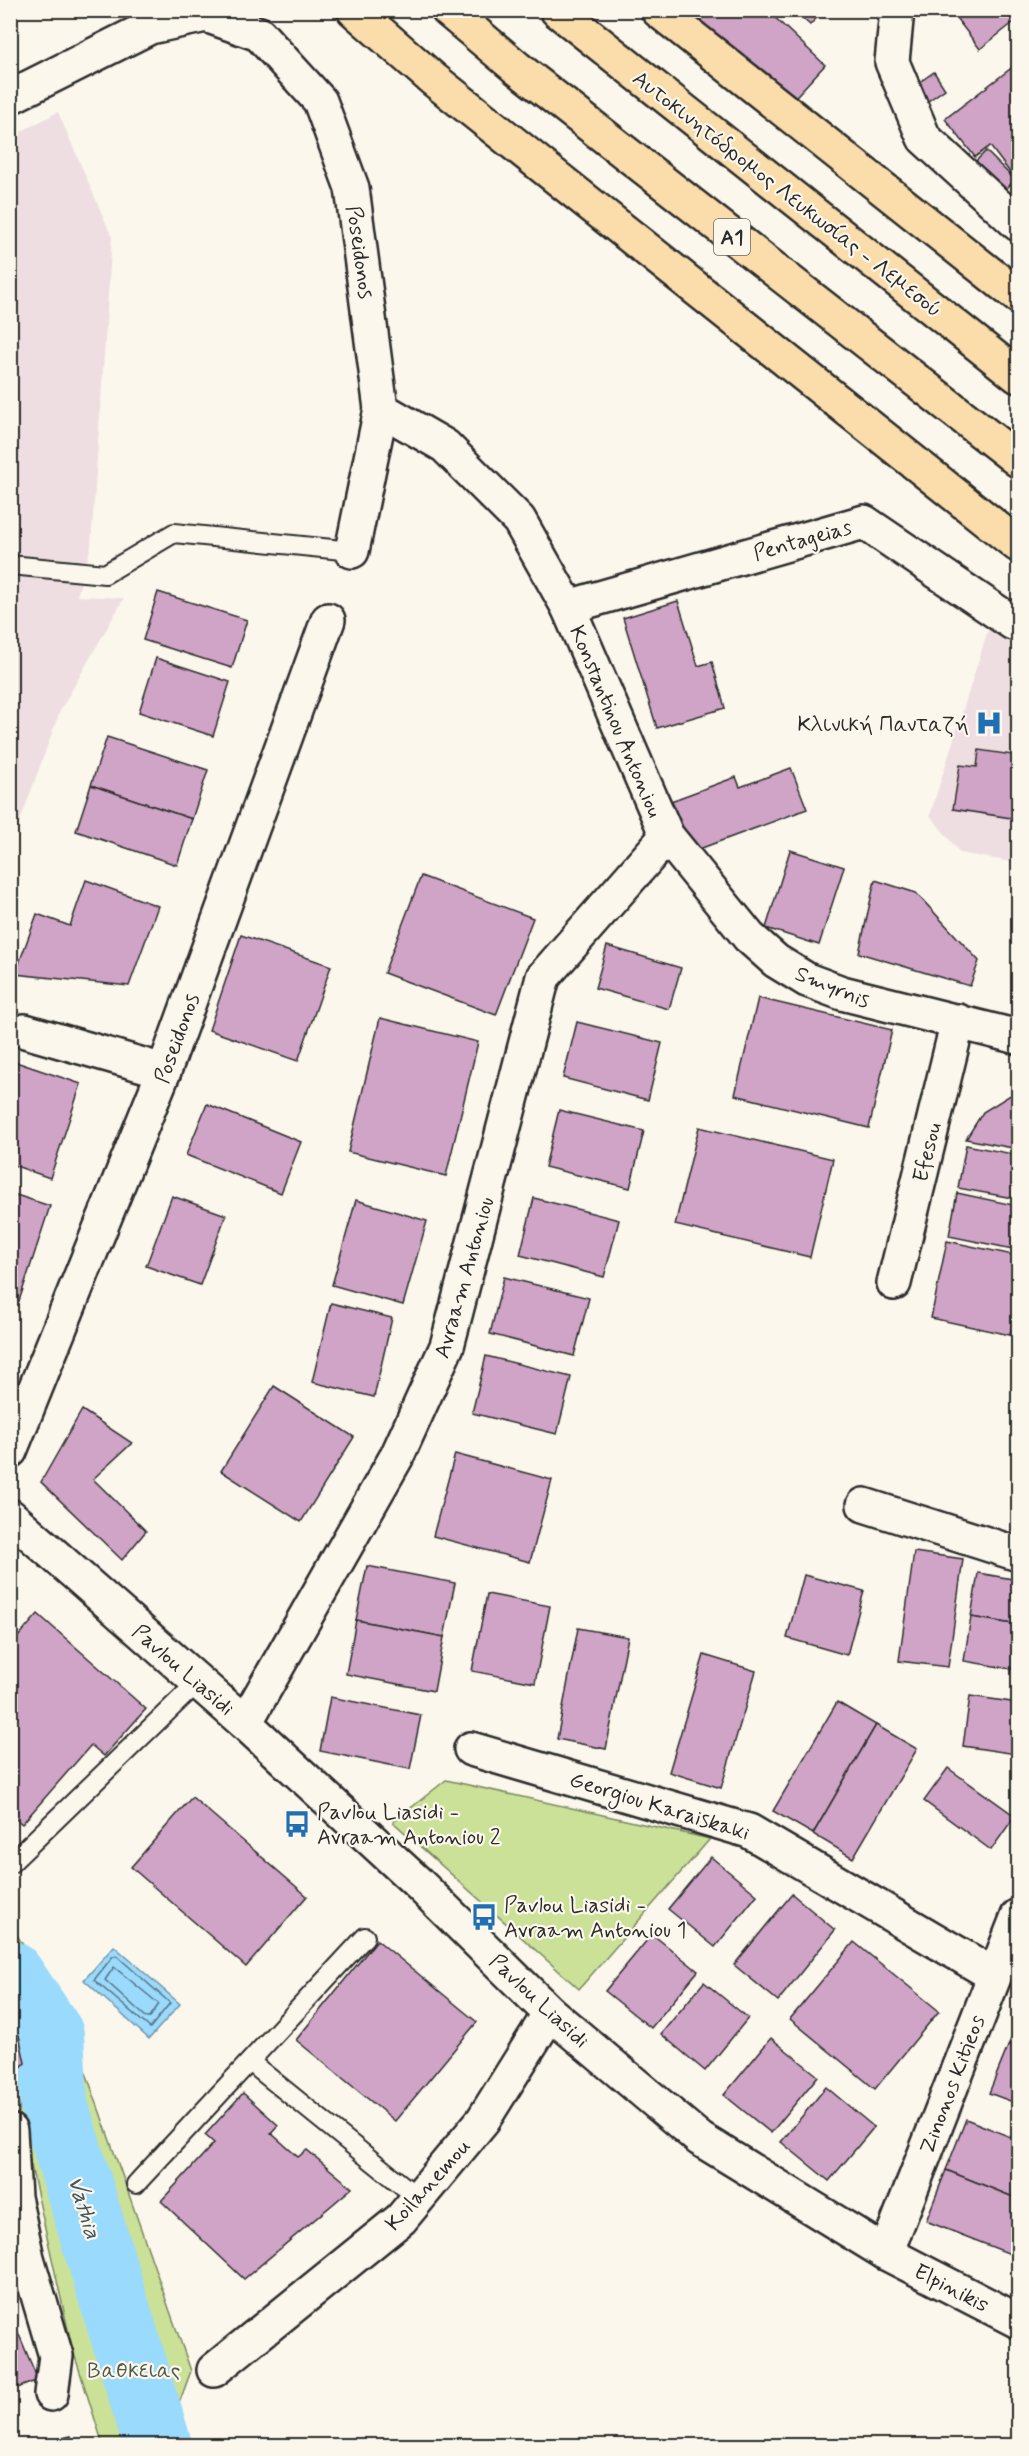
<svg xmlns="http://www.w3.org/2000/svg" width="1029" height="2456" font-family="Mynerve,sans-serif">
<rect width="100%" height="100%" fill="#fbf7ec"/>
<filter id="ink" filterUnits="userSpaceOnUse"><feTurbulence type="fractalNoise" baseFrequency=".0167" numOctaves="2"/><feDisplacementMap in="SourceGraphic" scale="12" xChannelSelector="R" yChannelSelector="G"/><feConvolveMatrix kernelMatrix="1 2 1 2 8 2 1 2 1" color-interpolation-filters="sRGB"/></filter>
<g filter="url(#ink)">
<g fill="#eedee1">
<path d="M58 112 112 237 91 546 77 596 124 598 60 711 11 846V137Z"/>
<path d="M999 595 1018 609V863L960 853 930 815Z"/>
</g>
<g fill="#cae197" stroke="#7a8661" stroke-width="1.5">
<path d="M446 1780 710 1839 579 1989 393 1822Z"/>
<path d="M10 1924 64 2010 191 2371 174 2417 183 2445H103L72 2347 19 2113 28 2027 11 2005Z"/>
</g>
<path fill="#9adafc" stroke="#6e94a8" stroke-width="1.5" d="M114 1946 180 2004 149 2039 84 1980Z"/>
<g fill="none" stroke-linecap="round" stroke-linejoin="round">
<g stroke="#57717f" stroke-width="1.5">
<path d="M113 1956H117L170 2003 150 2028 94 1980Z"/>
<path d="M114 1967 159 2004 150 2017H146L105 1980Z"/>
</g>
<path stroke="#9adafc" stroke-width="68" d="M10 1975 50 2035 54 2105 158 2446"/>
</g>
<g fill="#cfa4c7" stroke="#2b2b2b" stroke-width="1.5">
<path d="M686 10H767L825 65 788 105Z"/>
<path d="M793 10H823V11L810 25Z"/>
<path d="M950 10H1018V19L980 49Z"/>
<path d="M1018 63V176L1015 179 990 146 975 157 945 119Z"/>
<path d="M934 72 945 89 918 108 907 91Z"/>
<path d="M986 151 1015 180 1002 193 973 164Z"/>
<path d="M158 592 247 620 232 668 143 640Z"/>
<path d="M678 601 698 666 712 662 725 708 657 728 623 618Z"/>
<path d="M156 658 230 682 213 736 139 712Z"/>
<path d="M1016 727 1018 819 953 809 960 765 977 767 979 750 1012 755Z"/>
<path d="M107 737 208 770 192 819 91 785Z"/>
<path d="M791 768 807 809 691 852 671 801 736 777 740 787Z"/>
<path d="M91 785 192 819 177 865 76 831Z"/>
<path d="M790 850 844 867 819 945 766 928Z"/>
<path d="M421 876 533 918 496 1015 384 973Z"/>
<path d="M86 880 158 906 129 986 15 974 37 914 70 926Z"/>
<path d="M875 880 916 893 979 961 970 986 859 953Z"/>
<path d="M241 935 331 966 298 1061 209 1030Z"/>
<path d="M607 946 681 968 669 1009 595 988Z"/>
<path d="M758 998 892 1030 869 1128 735 1095Z"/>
<path d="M380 1018 478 1042 446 1176 348 1152Z"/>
<path d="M577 1022 662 1043 648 1100 563 1078Z"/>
<path d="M10 1060 81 1084 50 1178 10 1164Z"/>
<path d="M1012 1094 1018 1096V1149L966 1139 983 1112Z"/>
<path d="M207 1104 301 1142 281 1193 186 1155Z"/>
<path d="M559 1110 644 1131 630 1188 545 1167Z"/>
<path d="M699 1127 833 1159 810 1257 675 1225Z"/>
<path d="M966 1145 1018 1155V1199L958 1188Z"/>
<path d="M10 1193 50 1206 19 1301 10 1298Z"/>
<path d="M957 1193 1018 1206V1250L949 1236Z"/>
<path d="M172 1196 226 1215 200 1285 146 1266Z"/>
<path d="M534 1198 619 1220 604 1277 520 1255Z"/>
<path d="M356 1200 427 1221 403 1305 332 1285Z"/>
<path d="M947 1241 1018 1256V1294L1010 1335 931 1318Z"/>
<path d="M504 1277 589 1298 574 1356 490 1334Z"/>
<path d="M331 1303 392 1318 374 1397 312 1382Z"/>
<path d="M486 1356 571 1377 557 1434 472 1413Z"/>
<path d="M274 1386 354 1437 301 1522 221 1471Z"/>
<path d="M82 1410 132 1443 93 1479 146 1531 122 1560 41 1482Z"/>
<path d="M455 1454 552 1480 530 1562 433 1536Z"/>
<path d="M914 1552 963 1559 948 1667 899 1661Z"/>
<path d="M367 1566 455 1583 444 1637 356 1620Z"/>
<path d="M978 1573 1018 1580V1625L971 1617Z"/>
<path d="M804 1575 864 1591 847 1655 787 1638Z"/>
<path d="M487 1594 550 1606 535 1683 472 1671Z"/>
<path d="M38 1614 146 1709 104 1756 91 1745 22 1824 10 1814V1646Z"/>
<path d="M971 1617 1018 1625V1670L964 1661Z"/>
<path d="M356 1620 444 1637 434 1691 346 1674Z"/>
<path d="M578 1628 628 1637 606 1749 557 1739Z"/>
<path d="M704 1655 756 1671 721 1788 669 1772Z"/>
<path d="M970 1696 1018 1703 1016 1754 963 1746Z"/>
<path d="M330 1697 421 1715 410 1769 320 1751Z"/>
<path d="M837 1702 876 1725 813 1834 773 1811Z"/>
<path d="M876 1725 917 1749 853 1858 813 1834Z"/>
<path d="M948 1768 1015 1816 991 1850 924 1801Z"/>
<path d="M192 1797 307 1896 246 1967 131 1867Z"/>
<path d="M711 1857 757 1895 715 1947 668 1909Z"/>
<path d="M792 1894 835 1930 778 2001 734 1965Z"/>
<path d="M652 1934 698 1971 651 2028 605 1991Z"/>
<path d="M377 1940 477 2022 395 2121 296 2040Z"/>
<path d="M854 1942 939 2011 875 2089 790 2019Z"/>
<path d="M704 1982 748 2018 705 2071 661 2034Z"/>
<path d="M1018 2019V2047L1009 2044Z"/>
<path d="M10 2026 19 2035 25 2063 13 2076 10 2073Z"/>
<path d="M771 2038 818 2076 771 2133 724 2095Z"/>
<path d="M1009 2044 1018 2047V2104L989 2093Z"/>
<path d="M826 2087 874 2127 829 2181 781 2142Z"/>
<path d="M243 2093 278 2125 271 2133 298 2157 307 2150 352 2188 244 2279 161 2201 214 2143 205 2135Z"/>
<path d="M966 2119 1018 2140V2199L946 2170Z"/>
<path d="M946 2170 1018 2199V2257L926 2221Z"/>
<path d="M10 2313 38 2380 10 2391Z"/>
<path d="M71 2436 74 2446H30Z"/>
</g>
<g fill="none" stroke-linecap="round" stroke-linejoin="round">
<defs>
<g id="service">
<path d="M10 565 105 574 174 533 352 551"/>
<path d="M10 1864 198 1682"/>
<path d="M250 2062 418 2198"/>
<path d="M136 2184 365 1937"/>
</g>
<g id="minor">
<path d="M897 10 892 62 924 138 1018 224"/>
<path d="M10 97 150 27 206 15 259 34 320 101 352 188 381 409 352 551"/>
<path d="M381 409 445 446 519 520 568 607 667 836 749 937 776 961 807 980 842 993 1018 1037"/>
<path d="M568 607 864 522 1013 623"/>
<path d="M25 1031 164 1071"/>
<path d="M894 1283 958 1021"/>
<path d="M10 1451 164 1071 328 620"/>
<path d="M864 1505 1018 1554"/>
<path d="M245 1723 397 1456 447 1346 543 977 667 836"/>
<path d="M471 1749 749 1831 994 1975"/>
<path d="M10 2131 14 2197 27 2258 56 2356 51 2394"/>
<path d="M886 2253 1018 1916"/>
<path d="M214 2370 401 2219 483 2120 550 2013"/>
</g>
<path id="tertiary" d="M10 1516 245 1723 417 1882 550 2013 700 2139 886 2253 1018 2321"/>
<g id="trunk">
<path d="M354 10 433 79 1018 545"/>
<path d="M448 10 517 68 1018 460"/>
<path d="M557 10 1018 376"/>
<path d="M658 10 1018 296"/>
</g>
</defs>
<use href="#service" stroke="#2b2b2b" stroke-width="22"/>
<use href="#minor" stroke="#2b2b2b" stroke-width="38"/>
<use href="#tertiary" stroke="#2b2b2b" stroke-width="38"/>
<use href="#trunk" stroke="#2b2b2b" stroke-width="38"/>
<use href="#service" stroke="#fbf7ec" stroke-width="18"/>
<use href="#minor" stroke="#fbf7ec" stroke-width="33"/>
<use href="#tertiary" stroke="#fbf7ec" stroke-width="33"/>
<use href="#trunk" stroke="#faddab" stroke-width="33"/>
</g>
</g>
<defs>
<symbol id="hospital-bare" viewBox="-9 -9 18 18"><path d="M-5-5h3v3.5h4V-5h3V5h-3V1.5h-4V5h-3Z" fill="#1f6fb2" stroke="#fbf7ec" stroke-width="2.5" paint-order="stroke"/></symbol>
<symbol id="bus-bare" viewBox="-9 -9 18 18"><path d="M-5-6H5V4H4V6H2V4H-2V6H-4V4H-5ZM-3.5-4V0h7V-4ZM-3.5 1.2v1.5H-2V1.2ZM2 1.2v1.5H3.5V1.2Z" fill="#1f6fb2" stroke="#fbf7ec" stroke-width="2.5" paint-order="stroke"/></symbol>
</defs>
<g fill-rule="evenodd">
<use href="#hospital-bare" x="970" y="704" width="38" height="38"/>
<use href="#bus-bare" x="278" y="1805" width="38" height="38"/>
<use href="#bus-bare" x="465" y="1898" width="38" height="38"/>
</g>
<g text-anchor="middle" stroke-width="4.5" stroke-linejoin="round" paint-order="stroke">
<rect fill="#fbf7ec" stroke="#696865" stroke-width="1.5" x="714" y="219" width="36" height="36" rx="4.5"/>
<g font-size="21" font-weight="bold" fill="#2b2b2b">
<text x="732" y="244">A1</text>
</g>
<g font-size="22" fill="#2b2b2b" stroke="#fbf7ec">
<text transform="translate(788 193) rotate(38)" y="8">Αυτοκινητόδρομος Λευκωσίας - Λεμεσού</text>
<text transform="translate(361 252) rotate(82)" y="8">Poseidonos</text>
<text transform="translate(802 539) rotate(-16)" y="8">Pentageias</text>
<text transform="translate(617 721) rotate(67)" y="8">Konstantinou Antoniou</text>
<text transform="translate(833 986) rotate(22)" y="8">Smyrnis</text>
<text transform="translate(176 1038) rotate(-70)" y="8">Poseidonos</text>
<text transform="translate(926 1152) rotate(-76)" y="8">Efesou</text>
<text transform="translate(463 1277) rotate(-74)" y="8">Avraam Antoniou</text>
<text transform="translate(184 1669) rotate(41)" y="8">Pavlou Liasidi</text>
<text transform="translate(660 1805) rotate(17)" y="8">Georgiou Karaiskaki</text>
<text transform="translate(540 2000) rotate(43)" y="8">Pavlou Liasidi</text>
<text transform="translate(951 2084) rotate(-69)" y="8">Zinonos Kitieos</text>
<text transform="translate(427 2184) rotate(-48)" y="8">Koilanemou</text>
<text transform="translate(952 2287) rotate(27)" y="8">Elpinikis</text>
</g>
<g font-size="22" fill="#2b2b2b" stroke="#fbf7ec" text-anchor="start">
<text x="969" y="731" text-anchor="end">Κλινική Πανταζή</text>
<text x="317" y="1819">Pavlou Liasidi -<tspan x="317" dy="25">Avraam Antoniou 2</tspan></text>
<text x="504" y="1912">Pavlou Liasidi -<tspan x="504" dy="25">Avraam Antoniou 1</tspan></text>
</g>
<g font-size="22" fill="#535846" stroke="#fbf7ec">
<text x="134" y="2377">Βαθκειας</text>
</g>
<g font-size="24" font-style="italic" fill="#47575f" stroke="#fbf7ec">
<text transform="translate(85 2207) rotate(73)" y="8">Vathia</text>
</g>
</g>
<rect width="1029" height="2456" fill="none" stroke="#fbf7ec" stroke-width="36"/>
<rect x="18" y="18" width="993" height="2420" fill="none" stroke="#2b2b2b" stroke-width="2" filter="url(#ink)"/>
</svg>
